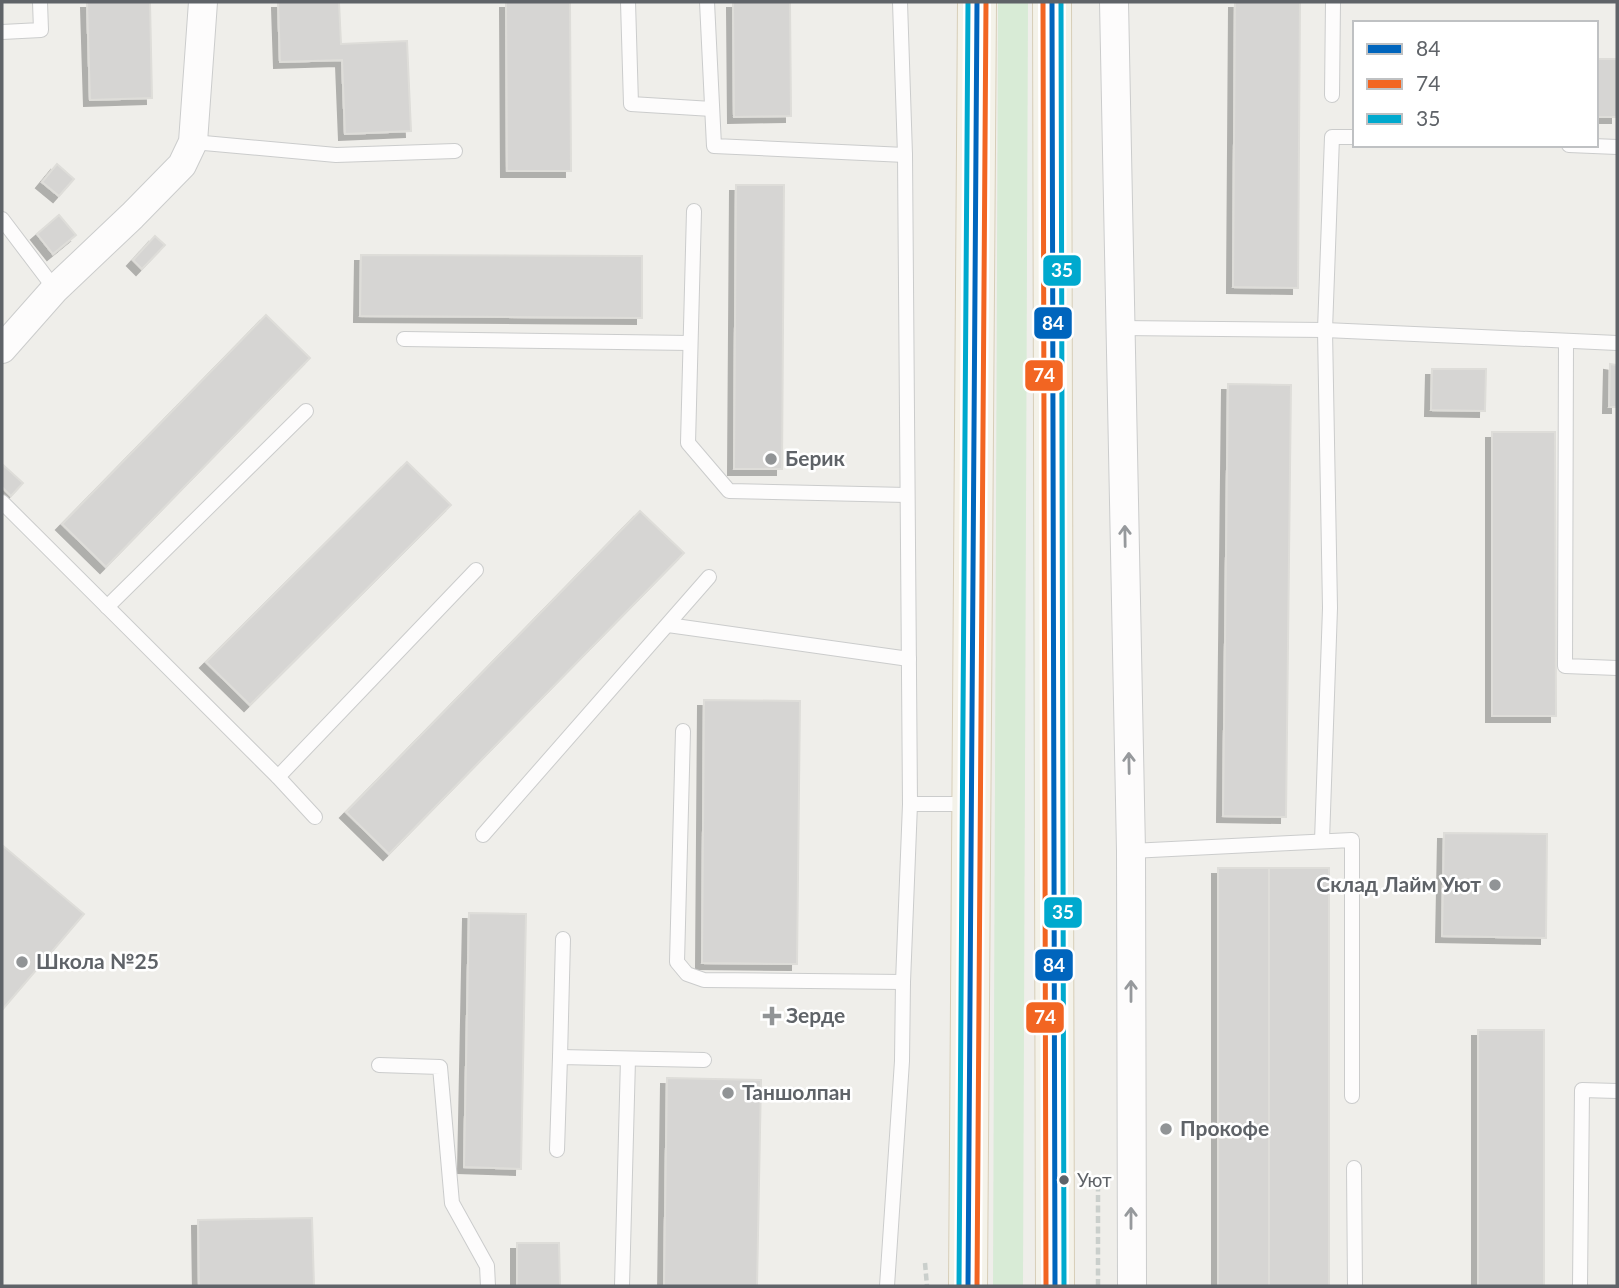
<svg xmlns="http://www.w3.org/2000/svg" width="1619" height="1288" font-family="Lato,sans-serif">
<defs>
<filter id="shadow"><feDropShadow dx="-6" dy="6" stdDeviation="0" flood-color="#0004"/></filter>
</defs>
<rect width="100%" height="100%" fill="#efeeea"/>
<path fill="#d8ebd6" d="M998 2H1028L1023 1286H993Z"/>
<g fill="#d6d5d3" stroke="#deddd9" stroke-width="2" filter="url(#shadow)">
<path d="M87 2H150L152 98 90 100Z"/>
<path d="M278 2H339L341 44 407 41 411 131 345 134 342 60 280 62Z"/>
<path d="M506 2H570L571 171H507Z"/>
<path d="M733 2H790L791 116 734 117Z"/>
<path d="M1235 2H1300L1298 288 1233 287Z"/>
<rect x="1596" y="59" width="21" height="58"/>
<path d="M57 164 74 179 59 196 42 182Z"/>
<path d="M736 185H784L782 469H734Z"/>
<path d="M59 215 76 235 53 254 37 234Z"/>
<path d="M155 236 165 245 142 269 133 260Z"/>
<path d="M361 255 642 256V318L360 316Z"/>
<path d="M266 315 310 358 106 567 62 524Z"/>
<path d="M1610 364 1617 365V407H1609Z"/>
<path d="M1432 369H1486L1485 411 1431 410Z"/>
<path d="M1228 384 1291 385 1286 817 1223 816Z"/>
<path d="M1492 432H1555L1556 716H1492Z"/>
<path d="M407 462 451 505 250 705 206 662Z"/>
<path d="M2 464 23 483 11 496 2 487Z"/>
<path d="M640 511 684 553 389 854 346 812Z"/>
<path d="M704 700 800 701 797 964 702 963Z"/>
<path d="M1444 833 1547 834 1546 938 1442 936Z"/>
<path d="M2 845 84 914 2 1010Z"/>
<rect x="1218" y="868" width="51" height="418"/>
<rect x="1269" y="868" width="60" height="418"/>
<path d="M469 913 526 914 521 1169 464 1167Z"/>
<rect x="1478" y="1030" width="66" height="256"/>
<path d="M667 1078 761 1080 757 1286H664Z"/>
<path d="M312 1218 314 1286H199L198 1220Z"/>
<path d="M517 1243H559L560 1286H517Z"/>
</g>
<g fill="none" stroke-linecap="round" stroke-linejoin="round">
<defs>
<g id="service">
<path d="M628 2 631 104 712 109"/>
<path d="M707 2 714 146 905 155"/>
<path d="M2 32 41 30 40 2"/>
<path d="M1332 95 1333 2"/>
<path d="M193 142 336 155 455 151"/>
<path d="M1569 145 1617 147"/>
<path d="M694 211 688 443 729 491 907 495"/>
<path d="M2 219 55 289"/>
<path d="M1120 328 1325 330 1617 343"/>
<path d="M404 339 690 343"/>
<path d="M1566 341 1565 666 1617 668"/>
<path d="M2 502 278 777 315 817"/>
<path d="M107 607 306 411"/>
<path d="M668 625 909 659"/>
<path d="M683 731 677 962 687 974 704 980 903 982"/>
<path d="M278 777 476 570"/>
<path d="M910 804H970"/>
<path d="M483 835 709 577"/>
<path d="M1322 841 1330 608 1325 330 1332 137H1355"/>
<path d="M1131 851 1352 840V1096"/>
<path d="M560 1057 563 939"/>
<path d="M379 1065 440 1067 452 1203 487 1266 488 1286"/>
<path d="M557 1150 560 1057 704 1060"/>
<path d="M1354 1168 1355 1286"/>
<path d="M622 1286 628 1059"/>
<path d="M887 1286 902 1061 903 982 910 804 905 155 900 2"/>
<path d="M1580 1286 1582 1090 1617 1091"/>
</g>
<g id="minor">
<path d="M1114 2 1131 851 1132 1286"/>
<path d="M2 349 55 289 132 216 182 165 193 142 203 2"/>
</g>
<g id="primary">
<path d="M1052 2 1055 1286"/>
<path d="M968 1286 977 2"/>
</g>
</defs>
<use href="#service" stroke="#cbcccc" stroke-width="16"/>
<use href="#minor" stroke="#cbcccc" stroke-width="30"/>
<use href="#primary" stroke="#d7ceb8" stroke-width="40"/>
<g stroke="#cacfcc" stroke-width="4.5" stroke-dasharray="7 3.5" stroke-linecap="butt">
<path d="M925 1263 927 1286"/>
<path d="M1098 1286V1180L1106 1182"/>
</g>
<use href="#service" stroke="#fdfcfc" stroke-width="14"/>
<use href="#minor" stroke="#fdfcfc" stroke-width="28"/>
<use href="#primary" stroke="#f4f2e9" stroke-width="38"/>
<defs>
<g id="bus-1">
<path d="M1052 2 1055 1286"/>
<path d="M968 1286 977 2"/>
</g>
<g id="bus-2">
<path d="M1043 2 1046 1286"/>
<path d="M977 1286 986 2"/>
</g>
<g id="bus-3">
<path d="M1061 2 1064 1286"/>
<path d="M959 1286 968 2"/>
</g>
</defs>
<use href="#bus-1" stroke="#fff" stroke-width="10"/>
<use href="#bus-2" stroke="#fff" stroke-width="10"/>
<use href="#bus-3" stroke="#fff" stroke-width="10"/>
<use href="#bus-1" stroke="#0065bd" stroke-width="5"/>
<use href="#bus-2" stroke="#f26522" stroke-width="5"/>
<use href="#bus-3" stroke="#00a9ce" stroke-width="5"/>
</g>
<defs><path id="oneway-shaft" d="M-6 0H5M1.5-3L5.5 0L1.5 3" fill="none" stroke-width="1.6" stroke-linecap="round" stroke-linejoin="round" transform="scale(1.75)"/></defs>
<g stroke="#96999c">
<use href="#oneway-shaft" transform="translate(1125 536) rotate(-91)"/>
<use href="#oneway-shaft" transform="translate(1129 763) rotate(-91)"/>
<use href="#oneway-shaft" transform="translate(1131 991) rotate(-90)"/>
<use href="#oneway-shaft" transform="translate(1131 1218) rotate(-90)"/>
</g>
<g fill="#919496" stroke="#fff" stroke-width="2.5">
<circle cx="771" cy="459" r="7"/>
<circle cx="1495" cy="885" r="7"/>
<circle cx="22" cy="962" r="7"/>
<path d="M768.5 1005.5h7v7h7v7h-7v7h-7v-7h-7v-7h7z"/>
<circle cx="728" cy="1093" r="7"/>
<circle cx="1166" cy="1129" r="7"/>
</g>
<circle fill="#5f6368" stroke="#fff" stroke-width="2.5" cx="1064" cy="1180" r="6"/>
<g text-anchor="middle" stroke-width="5" stroke-linejoin="round" paint-order="stroke">
<g font-size="19" fill="#5f6368" stroke="#fff" text-anchor="start">
<text x="1077" y="1187">Уют</text>
</g>
<g font-size="21" font-weight="bold" fill="#5f6368" stroke="#fff" text-anchor="start">
<text x="785" y="466">Берик</text>
<text x="1481" y="892" text-anchor="end">Склад Лайм Уют</text>
<text x="36" y="969">Школа №25</text>
<text x="786" y="1023">Зерде</text>
<text x="742" y="1100">Таншолпан</text>
<text x="1180" y="1136">Прокофе</text>
</g>
</g>
<g stroke="#fff" stroke-width="2.5">
<rect x="1042" y="254" width="40" height="33" rx="7" fill="#00a9ce"/>
<rect x="1033" y="306" width="40" height="34" rx="7" fill="#0065bd"/>
<rect x="1024" y="359" width="40" height="33" rx="7" fill="#f26522"/>
<rect x="1043" y="896" width="40" height="33" rx="7" fill="#00a9ce"/>
<rect x="1034" y="948" width="40" height="34" rx="7" fill="#0065bd"/>
<rect x="1025" y="1001" width="40" height="33" rx="7" fill="#f26522"/>
</g>
<g font-size="19" text-anchor="middle" font-weight="bold" fill="#fff">
<text x="1062" y="277">35</text>
<text x="1053" y="330">84</text>
<text x="1044" y="382">74</text>
<text x="1063" y="919">35</text>
<text x="1054" y="972">84</text>
<text x="1045" y="1024">74</text>
</g>
<rect width="1619" height="1288" fill="none" stroke="#5f6368" stroke-width="7"/>
<rect x="1353" y="21" width="245" height="126" fill="#ffffff" stroke="#bfc1c3" stroke-width="2"/>
<rect x="1367" y="44" width="35" height="10" fill="#0065bd" stroke="#bfc1c3" stroke-width="2"/>
<text x="1416" y="56" font-size="21" fill="#5f6368">84</text>
<rect x="1367" y="79" width="35" height="10" fill="#f26522" stroke="#bfc1c3" stroke-width="2"/>
<text x="1416" y="91" font-size="21" fill="#5f6368">74</text>
<rect x="1367" y="114" width="35" height="10" fill="#00a9ce" stroke="#bfc1c3" stroke-width="2"/>
<text x="1416" y="126" font-size="21" fill="#5f6368">35</text>
</svg>
